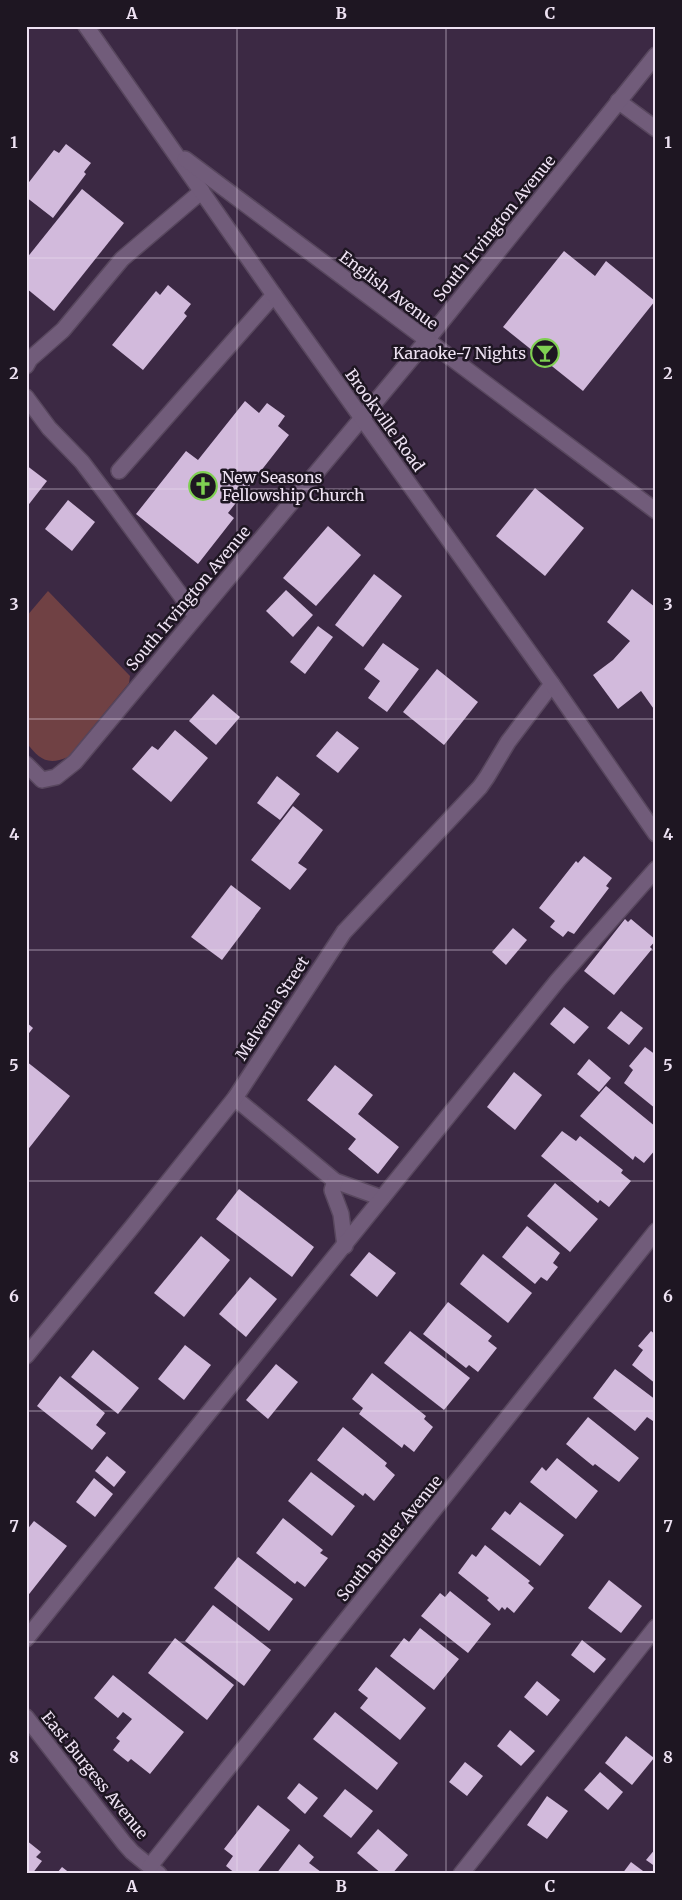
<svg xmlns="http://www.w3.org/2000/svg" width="682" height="1900" font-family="Merriweather,serif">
<rect width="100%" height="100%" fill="#3c2944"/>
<path fill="#704144" d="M48 591 130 676 129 683 68 757C47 766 39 759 26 742V617Z"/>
<g fill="#d2badc">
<path d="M66 144 91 163 84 172 86 174 53 218 26 197V186L54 150 59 153Z"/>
<path d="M82 189 124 223 54 311 26 288V259Z"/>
<path d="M564 251 595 276 606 261 655 301 583 391 503 327Z"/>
<path d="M168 285 191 304 184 313 187 316 143 370 112 345 156 291 160 295Z"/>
<path d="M245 401 259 413 267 403 285 416 278 426 289 435 228 513 234 518 198 564 136 514 186 451 198 460Z"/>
<path d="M26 465 47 481 26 508Z"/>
<path d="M535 488 584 528 545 576 496 536Z"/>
<path d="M68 500 95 522 72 551 45 529Z"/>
<path d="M328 526 361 555 316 606 283 578Z"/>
<path d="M374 574 402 596 363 647 335 625Z"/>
<path d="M632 589 655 607 656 606V712L641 691 618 709 593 675 613 660 630 641 607 622Z"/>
<path d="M286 590 313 615 293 637 266 611Z"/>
<path d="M318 626 333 637 305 674 290 662Z"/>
<path d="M383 643 419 669 387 712 368 698 380 681 364 669Z"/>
<path d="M437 669 478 702 444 745 403 712Z"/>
<path d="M213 694 240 717 216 745 189 721Z"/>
<path d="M175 730 208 758 171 802 132 769 152 746 158 750Z"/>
<path d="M337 731 359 748 338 773 316 756Z"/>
<path d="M277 776 300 794 280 820 257 803Z"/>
<path d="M293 806 323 830 298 863 307 869 290 890 251 860Z"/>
<path d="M584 856 612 878 606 886 609 888 574 934 568 931 563 937 550 927 555 921 539 908 576 861 578 863Z"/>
<path d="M231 885 261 908 222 960 191 937Z"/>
<path d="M625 919 628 922 631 919 656 940 650 947 652 949 614 995 584 971Z"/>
<path d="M513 928 527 940 506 965 492 952Z"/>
<path d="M564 1007 589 1027 574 1044 550 1024Z"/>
<path d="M621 1011 643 1028 629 1045 607 1028Z"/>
<path d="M26 1022 33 1028 26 1037Z"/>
<path d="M645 1047 656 1055V1109L624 1083 633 1070 629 1066Z"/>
<path d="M589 1059 611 1078 599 1092 577 1074Z"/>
<path d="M26 1061 70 1096 26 1152Z"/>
<path d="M335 1065 373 1095 358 1114 399 1147 378 1174 348 1149 356 1139 307 1100Z"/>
<path d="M514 1072 542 1095 515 1130 487 1107Z"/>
<path d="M606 1086 656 1127V1149L644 1163 635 1156 633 1160 580 1116Z"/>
<path d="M562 1131 576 1141 580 1136 623 1170 621 1173 631 1181 609 1207 600 1200 598 1203 541 1156Z"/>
<path d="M555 1183 598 1219 570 1252 527 1216Z"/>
<path d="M239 1189 314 1247 292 1277 216 1219Z"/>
<path d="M527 1226 560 1253 553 1263 558 1267 547 1281 541 1277 535 1284 502 1257Z"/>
<path d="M201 1236 230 1260 184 1317 154 1293Z"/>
<path d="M369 1252 396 1273 377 1297 350 1275Z"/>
<path d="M483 1254 532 1293 508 1323 460 1284Z"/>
<path d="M250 1277 277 1299 246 1337 219 1314Z"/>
<path d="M448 1302 492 1336 488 1341 497 1348 478 1372 469 1365 466 1368 423 1334Z"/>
<path d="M410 1331 470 1378 444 1410 384 1363Z"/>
<path d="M651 1331 656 1335V1384L632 1365 643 1350 638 1346Z"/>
<path d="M185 1345 211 1365 184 1400 158 1379Z"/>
<path d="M93 1350 139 1388 118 1414 71 1377Z"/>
<path d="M276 1364 298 1382 268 1419 246 1400Z"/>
<path d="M615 1369 656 1400V1423L647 1417 635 1431 593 1398Z"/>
<path d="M372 1373 426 1416 424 1419 433 1427 414 1452 404 1444 402 1448 359 1414 363 1408 352 1399Z"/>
<path d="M60 1376 105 1413 96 1425 106 1433 92 1450 37 1406Z"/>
<path d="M588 1417 639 1458 619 1482 595 1464 593 1466 566 1444Z"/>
<path d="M343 1427 387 1463 385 1466 395 1475 374 1501 365 1493 363 1496 317 1460Z"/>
<path d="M107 1456 126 1472 114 1487 95 1471Z"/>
<path d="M557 1458 598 1491 576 1519 530 1482 542 1467 546 1471Z"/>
<path d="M311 1472 355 1506 332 1536 288 1501Z"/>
<path d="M94 1478 113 1494 95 1517 76 1502Z"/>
<path d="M520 1502 564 1535 540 1566 491 1529 505 1511 510 1515Z"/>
<path d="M283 1518 323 1550 320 1553 328 1558 305 1587 297 1581 295 1584 256 1553Z"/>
<path d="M34 1521 67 1546 26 1598V1531Z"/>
<path d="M485 1545 530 1581 528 1583 534 1588 514 1613 507 1607 505 1610 502 1607 499 1611 487 1600 489 1598 458 1573 472 1554 476 1557Z"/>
<path d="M238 1557 293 1599 269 1631 214 1588Z"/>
<path d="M609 1580 642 1606 621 1633 588 1608Z"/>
<path d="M450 1591 491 1624 468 1653 421 1616 440 1593 445 1597Z"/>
<path d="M213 1605 271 1650 244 1686 185 1641Z"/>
<path d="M420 1628 459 1659 434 1690 390 1656 404 1638 409 1642Z"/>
<path d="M175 1638 234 1685 207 1720 148 1673Z"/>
<path d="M582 1640 606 1659 594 1673 571 1655Z"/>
<path d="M376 1667 426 1708 400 1740 360 1708 368 1698 358 1690Z"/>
<path d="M113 1675 184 1732 150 1774 131 1759 128 1762 113 1750 120 1741 116 1738 132 1719 123 1712 118 1718 94 1698Z"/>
<path d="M537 1681 560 1700 547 1716 524 1697Z"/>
<path d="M335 1712 398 1763 377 1790 313 1739Z"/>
<path d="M510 1730 535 1751 521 1766 497 1746Z"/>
<path d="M626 1736 654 1758 632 1785 605 1763Z"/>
<path d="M465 1762 483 1776 467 1796 449 1782Z"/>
<path d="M600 1772 623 1792 608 1810 584 1790Z"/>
<path d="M299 1783 318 1798 305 1814 287 1798Z"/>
<path d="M345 1789 373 1811 351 1838 323 1816Z"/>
<path d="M547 1796 568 1811 547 1839 527 1825Z"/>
<path d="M258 1805 290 1830 256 1874H236L226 1866 233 1856 224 1849Z"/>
<path d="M378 1829 408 1855 392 1874H382L357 1853Z"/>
<path d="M26 1840 41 1852 36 1857 42 1861 32 1874H26Z"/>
<path d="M299 1844 314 1857 309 1863 321 1872 320 1874H276Z"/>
<path d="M656 1848V1867L646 1860Z"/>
<path d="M631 1862 647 1874H622Z"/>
<path d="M62 1867 71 1874H53L55 1872 57 1873Z"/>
</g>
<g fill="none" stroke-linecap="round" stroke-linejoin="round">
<defs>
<g id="lane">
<path d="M618 101 656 129"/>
<path d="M26 366 30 359 63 330 122 259 202 191"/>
<path d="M26 397 49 428 82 462 107 495 196 616"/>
<path d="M119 471 274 295"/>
<path d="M235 1098 335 1181 382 1198"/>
<path d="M335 1181 332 1190 341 1214 345 1246"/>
<path d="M26 1639 558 980 656 869"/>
<path d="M461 1874 656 1627"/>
</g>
<g id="street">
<path d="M26 764 42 780 56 777 75 762 427 340 656 55"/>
<path d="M26 1356 132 1227 235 1098 344 932 480 787 487 777 508 742 552 684"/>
<path d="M26 1717 124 1843 132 1852 159 1874"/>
<path d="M150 1866 656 1231"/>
</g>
<g id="secondary">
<path d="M86 26 274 295 552 684 656 834"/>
<path d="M185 159 656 511"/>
</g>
</defs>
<use href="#lane" stroke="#58475e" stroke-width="18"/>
<use href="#street" stroke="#58475e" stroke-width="18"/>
<use href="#secondary" stroke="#58475e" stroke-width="18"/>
<use href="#lane" stroke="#715c7a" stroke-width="15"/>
<use href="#street" stroke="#715c7a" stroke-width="15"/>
<use href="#secondary" stroke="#715c7a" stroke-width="15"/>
</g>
<path fill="none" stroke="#eee2f3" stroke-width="1" stroke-opacity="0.55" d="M237 26V1874M446 26V1874M26 258H656M26 489H656M26 719H656M26 950H656M26 1181H656M26 1411H656M26 1642H656"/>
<defs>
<symbol id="bar-ring" viewBox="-11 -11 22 22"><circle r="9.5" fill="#1e1622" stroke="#7fd052" stroke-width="1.5"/><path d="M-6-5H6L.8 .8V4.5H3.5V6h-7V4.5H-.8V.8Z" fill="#7fd052"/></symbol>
<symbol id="church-ring" viewBox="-11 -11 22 22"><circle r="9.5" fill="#1e1622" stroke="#7fd052" stroke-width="1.5"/><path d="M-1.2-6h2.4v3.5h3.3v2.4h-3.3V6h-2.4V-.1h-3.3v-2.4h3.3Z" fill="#7fd052"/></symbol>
</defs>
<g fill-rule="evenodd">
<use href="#bar-ring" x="529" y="337" width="32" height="32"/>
<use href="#church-ring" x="187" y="470" width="32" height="32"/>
</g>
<g text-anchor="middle" stroke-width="5" stroke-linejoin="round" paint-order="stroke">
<g font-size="16" fill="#eee2f3" stroke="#1e1622">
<text transform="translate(494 228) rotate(-51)" y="6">South Irvington Avenue</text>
<text transform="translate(389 290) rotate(37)" y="6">English Avenue</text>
<text transform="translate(385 420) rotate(54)" y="6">Brookville Road</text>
<text transform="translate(188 598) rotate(-50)" y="6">South Irvington Avenue</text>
<text transform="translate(272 1008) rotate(-57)" y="6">Melvenia Street</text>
<text transform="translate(389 1538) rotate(-51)" y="6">South Butler Avenue</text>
<text transform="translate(95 1775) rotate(51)" y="6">East Burgess Avenue</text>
</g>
<g font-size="16" fill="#eee2f3" stroke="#1e1622" text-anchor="end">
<text x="526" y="359">Karaoke-7 Nights</text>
<text x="222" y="483" text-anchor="start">New Seasons<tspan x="222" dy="18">Fellowship Church</tspan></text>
</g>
</g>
<rect width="682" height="1900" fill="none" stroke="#1e1622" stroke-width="55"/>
<rect x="28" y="28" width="626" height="1844" fill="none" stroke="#eee2f3" stroke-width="2"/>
<g font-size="16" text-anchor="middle" font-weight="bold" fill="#eee2f3">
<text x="132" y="19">A</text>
<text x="341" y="19">B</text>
<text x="550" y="19">C</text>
<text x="14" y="148">1</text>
<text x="668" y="148">1</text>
<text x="14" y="379">2</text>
<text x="668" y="379">2</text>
<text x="14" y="610">3</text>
<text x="668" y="610">3</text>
<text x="14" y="840">4</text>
<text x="668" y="840">4</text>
<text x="14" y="1071">5</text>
<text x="668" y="1071">5</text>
<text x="14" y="1302">6</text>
<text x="668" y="1302">6</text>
<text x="14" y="1532">7</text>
<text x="668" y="1532">7</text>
<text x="14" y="1763">8</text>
<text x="668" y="1763">8</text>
<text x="132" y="1892">A</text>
<text x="341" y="1892">B</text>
<text x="550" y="1892">C</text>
</g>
</svg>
